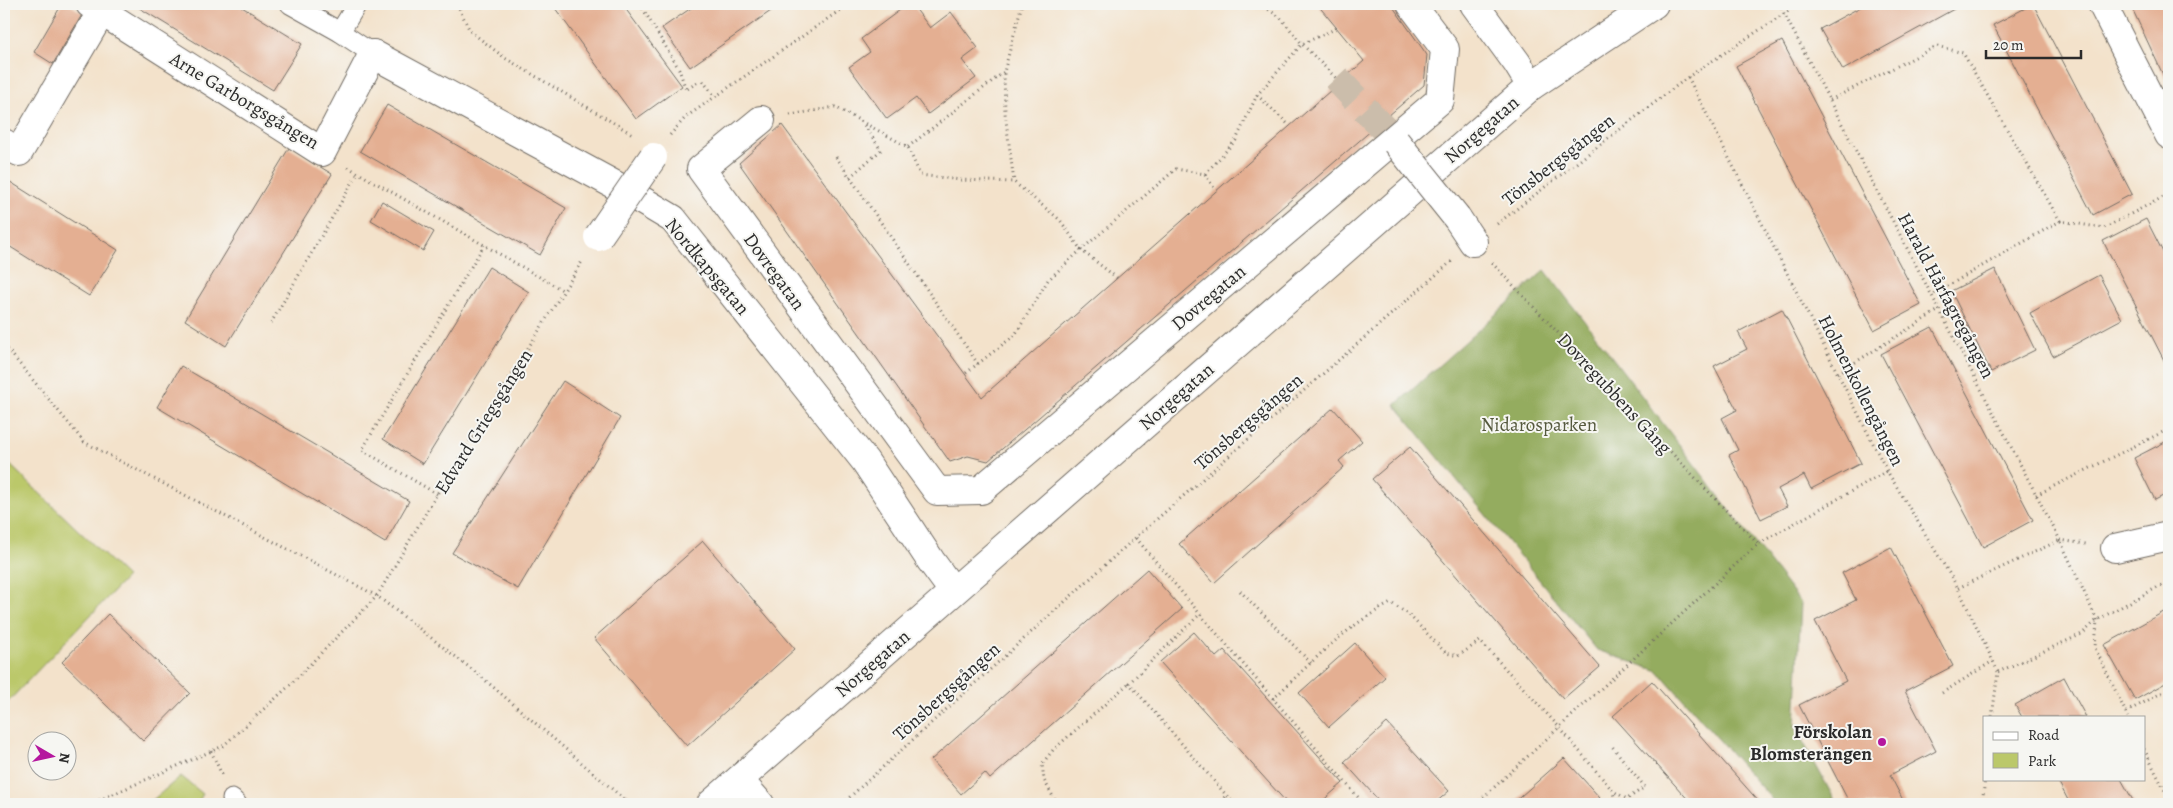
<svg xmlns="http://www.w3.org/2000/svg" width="2173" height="808" font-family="Alegreya,serif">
<rect width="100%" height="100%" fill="#f6f6f2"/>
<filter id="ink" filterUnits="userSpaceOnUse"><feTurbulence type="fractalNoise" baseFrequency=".02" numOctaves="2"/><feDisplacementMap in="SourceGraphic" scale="10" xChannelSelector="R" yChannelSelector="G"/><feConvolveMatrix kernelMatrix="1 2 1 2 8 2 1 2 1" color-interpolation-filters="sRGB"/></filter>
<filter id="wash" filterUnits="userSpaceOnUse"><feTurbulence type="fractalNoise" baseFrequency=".0096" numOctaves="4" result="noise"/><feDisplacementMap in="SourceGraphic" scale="20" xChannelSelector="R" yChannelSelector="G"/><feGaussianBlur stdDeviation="1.12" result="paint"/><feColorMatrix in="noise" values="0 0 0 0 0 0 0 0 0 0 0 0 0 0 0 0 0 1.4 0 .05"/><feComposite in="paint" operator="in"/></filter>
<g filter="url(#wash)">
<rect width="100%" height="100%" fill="#f3e2cb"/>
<g fill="#bbc86a" stroke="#737a4a">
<path d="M4 459 127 577 4 706Z"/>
<path d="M181 776 203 794 197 804H148Z"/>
</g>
<path fill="#94ac5e" stroke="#606c44" d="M1545 270 1801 603 1795 727 1837 804H1776L1658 671 1597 650 1395 405Z"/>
<g id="blocks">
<g fill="#e4af92">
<path d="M62 4H68L83 13 53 64 34 52Z"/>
<path d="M133 4H237L302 44 273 90Z"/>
<path d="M552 4H622L682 86 636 119Z"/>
<path d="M697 4H781L690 67 662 28Z"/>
<path d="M908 4H912L930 28 951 12 978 48 962 60 976 78 928 114 916 98 887 119 849 67 870 52 861 39Z"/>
<path d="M1317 4H1391L1427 55 1424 85 988 461 968 456 950 462 739 163 782 125 982 397 1364 61Z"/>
<path d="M1866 4H1963L1843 70 1820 29Z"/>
<path d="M2033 4 2132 194 2093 215 1993 25Z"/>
<path d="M2130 4H2169V76L2165 79Z"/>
<path d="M1782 41 1921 305 1874 330 1736 66Z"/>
<path d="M387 105 566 208 540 255 360 151Z"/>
<path d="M289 148 332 174 226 346 185 320Z"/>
<path d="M4 178 118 250 89 296 4 243Z"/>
<path d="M382 201 434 232 423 251 371 220Z"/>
<path d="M2146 219 2169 264V370L2103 241Z"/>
<path d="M489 267 529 292 423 464 383 439Z"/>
<path d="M1995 269 2035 350 1991 372 1951 291Z"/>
<path d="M2099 275 2122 319 2053 356 2030 313Z"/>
<path d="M1782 309 1861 463 1811 489 1804 475 1778 489 1787 506 1761 519 1729 455 1738 450 1722 418 1737 410 1714 366 1747 349 1738 332Z"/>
<path d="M1932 327 2033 520 1983 547 1881 354Z"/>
<path d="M181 366 409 501 385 543 157 407Z"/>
<path d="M563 381 620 418 518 589 452 553Z"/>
<path d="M1333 408 1362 441 1339 461 1344 467 1214 583 1179 544Z"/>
<path d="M2169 440V493L2155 500 2134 458Z"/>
<path d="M1410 447 1600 667 1563 699 1372 479Z"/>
<path d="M703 541 795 649 687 746 594 638Z"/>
<path d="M1891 547 1953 666 1905 691 1936 751 1890 775 1905 804H1850L1799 705 1846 681 1815 621 1856 600 1842 573Z"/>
<path d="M1147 569 1182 609 990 779 985 773 961 794 931 760Z"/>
<path d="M2169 609V681L2135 700 2104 645Z"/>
<path d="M108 614 190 693 143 741 62 662Z"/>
<path d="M1194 632 1216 657 1224 650 1343 783 1319 804H1288L1160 662Z"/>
<path d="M1355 643 1385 677 1329 727 1299 693Z"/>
<path d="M2064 677 2086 717H2022L2015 705Z"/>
<path d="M1652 681 1761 804H1692L1613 716Z"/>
<path d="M1387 723 1449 791 1434 804H1382L1344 762Z"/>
<path d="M1564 758 1600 798 1592 804H1512Z"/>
<path d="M2057 779H2121L2135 804H2070Z"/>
</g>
</g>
</g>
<g filter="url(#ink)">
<use href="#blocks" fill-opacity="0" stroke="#716b63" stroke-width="1"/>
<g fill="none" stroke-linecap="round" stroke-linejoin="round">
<path stroke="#cbbdab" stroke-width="28" stroke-dasharray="28 14" stroke-linecap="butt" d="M1336 78 1396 142"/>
<defs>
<g id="service">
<path d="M290 4 340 32 373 54"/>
<path d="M340 32 357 4"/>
<path d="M232 799 237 804"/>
</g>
<g id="pedestrian">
<path d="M90 4 322 152 373 54"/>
<path d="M4 143 19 152 102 11"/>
<path d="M1457 218 1473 242"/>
</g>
<g id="minor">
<path d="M1474 4 1517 63 1531 86"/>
<path d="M2102 4 2169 135"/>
<path d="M373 54 626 191 673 219 865 461 931 561 953 591"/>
<path d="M761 120 701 169 937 491 981 490 1440 100 1445 49 1411 4"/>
<path d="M2115 548 2169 536"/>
<path d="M739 780 760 804"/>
</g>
<path id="tertiary" d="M711 804 1531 86 1654 4"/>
</defs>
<use href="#service" stroke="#716b63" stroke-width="21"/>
<use href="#pedestrian" stroke="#716b63" stroke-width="30"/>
<use href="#minor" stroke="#716b63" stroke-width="30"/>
<use href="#tertiary" stroke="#716b63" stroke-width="30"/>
<g stroke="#716b63" stroke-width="3" stroke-dasharray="1 4" stroke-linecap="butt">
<path d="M457 4 470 31 505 58 634 135"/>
<path d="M640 4 679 69 686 90 698 82"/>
<path d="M1260 4 1280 17 1302 44 1336 78"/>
<path d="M1779 4 2060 540 2086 544"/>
<path d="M1688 77 1887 471 1958 588 1993 661 1998 672 1992 717"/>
<path d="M703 81 715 97"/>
<path d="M1257 95 1290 126"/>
<path d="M1830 100 1937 46 1963 53 2060 221 1932 295"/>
<path d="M790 115 835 107 908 147 920 175 961 180 1014 182"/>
<path d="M670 135 686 117 849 4"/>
<path d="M908 147 1004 72"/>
<path d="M836 157 978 364"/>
<path d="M348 167 564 291"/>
<path d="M1205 174 1216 191"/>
<path d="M850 177 881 150 864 125"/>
<path d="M2060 221 2104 228 2169 194"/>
<path d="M1497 224 1688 77 1799 4"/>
<path d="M1492 263 1758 544"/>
<path d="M1117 278 1081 250 1176 169 1205 174 1236 140 1257 95 1302 44 1337 28"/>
<path d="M271 323 358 173"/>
<path d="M4 345 84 442 377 596 478 674 625 800"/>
<path d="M966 373 1015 335 1048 280 1081 250 1060 220 1014 182 1005 113 1004 72 1022 4"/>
<path d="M1838 373 1939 310"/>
<path d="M437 494 362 450 484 245"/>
<path d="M2036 495 2169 429"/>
<path d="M1136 538 1200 614"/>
<path d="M1958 588 2060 540 2097 620 2095 648 2128 717"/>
<path d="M1240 591 1311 663"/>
<path d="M1998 672 2082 634 2097 620 2169 581"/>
<path d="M1942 693 1993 661"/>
<path d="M1273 699C1310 664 1345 626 1391 603L1408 614 1446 653 1458 656 1480 641 1559 727 1613 791 1627 799 1645 787 1611 745"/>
<path d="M2126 712 2169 689"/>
<path d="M2144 749 2169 799"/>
<path d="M211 751 222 775"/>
<path d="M90 804 223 746 288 687 377 596 437 494 583 260"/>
<path d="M842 804 1125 547 1452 261"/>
<path d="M1057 804 1044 780 1042 764 1053 750 1129 683"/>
<path d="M1216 804 1226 796"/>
<path d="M1234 804 1129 683 1200 614 1364 804"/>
<path d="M1476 804 1758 544 1887 471"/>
<path d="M1612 804 1615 801 1613 792"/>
<path d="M1982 804 1985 779"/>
</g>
<use href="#service" stroke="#fff" stroke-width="19"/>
<use href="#pedestrian" stroke="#fff" stroke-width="28"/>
<use href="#minor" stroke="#fff" stroke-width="28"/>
<use href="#tertiary" stroke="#fff" stroke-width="28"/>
<defs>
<g id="pedestrian-bridge">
<path d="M1396 142 1457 218"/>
<path d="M598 237 653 157"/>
</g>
</defs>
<use href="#pedestrian-bridge" stroke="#716b63" stroke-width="30" stroke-linecap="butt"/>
<path stroke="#716b63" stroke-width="3" stroke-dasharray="1 4" stroke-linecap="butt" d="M625 800 630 804"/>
<use href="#pedestrian-bridge" stroke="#fff" stroke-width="28"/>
</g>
</g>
<circle fill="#b5179e" stroke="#f6f6f2" stroke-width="2" cx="1882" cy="742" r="5"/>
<g text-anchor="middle" stroke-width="4" stroke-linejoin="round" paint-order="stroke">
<g font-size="19" fill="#2b2b2b" stroke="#f6f6f2">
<text transform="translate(245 100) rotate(31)" y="7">Arne Garborgsgången</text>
<text transform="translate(1481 129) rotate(-41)" y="7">Norgegatan</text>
<text transform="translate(1558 159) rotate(-38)" y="7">Tönsbergsgången</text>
<text transform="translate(708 266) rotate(50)" y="7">Nordkapsgatan</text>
<text transform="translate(775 271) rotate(54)" y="7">Dovregatan</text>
<text transform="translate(1947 295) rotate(62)" y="7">Harald Hårfagregången</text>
<text transform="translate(1208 297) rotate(-40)" y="7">Dovregatan</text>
<text transform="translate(1862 390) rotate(63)" y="7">Holmenkollengången</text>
<text transform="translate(1615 393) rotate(47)" y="7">Dovregubbens Gång</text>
<text transform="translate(1176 396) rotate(-41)" y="7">Norgegatan</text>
<text transform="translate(483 421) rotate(-58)" y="7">Edvard Griegsgången</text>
<text transform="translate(1248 421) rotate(-41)" y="7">Tönsbergsgången</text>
<text transform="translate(872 663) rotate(-41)" y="7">Norgegatan</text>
<text transform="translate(946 691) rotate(-42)" y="7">Tönsbergsgången</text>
</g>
<g font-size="19" fill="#565a3e" stroke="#f6f6f2">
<text x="1539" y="431">Nidarosparken</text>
</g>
<g font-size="19" font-weight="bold" fill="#2b2b2b" stroke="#f6f6f2" text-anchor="end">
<text x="1872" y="738">Förskolan<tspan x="1872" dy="22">Blomsterängen</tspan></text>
</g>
</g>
<rect width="2173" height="808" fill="none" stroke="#f6f6f2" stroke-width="20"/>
<rect x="1983" y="716" width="162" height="65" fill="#f6f6f2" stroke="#a5a5a2"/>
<rect x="1993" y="732" width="25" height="8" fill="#ffffff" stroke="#a5a5a2"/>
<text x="2028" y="740" font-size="15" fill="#2b2b2b">Road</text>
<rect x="1993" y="753" width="25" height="15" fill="#bbc86a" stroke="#a5a5a2"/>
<text x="2028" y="766" font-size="15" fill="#2b2b2b">Park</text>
<g transform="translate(52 756) rotate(99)"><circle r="24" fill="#f6f6f2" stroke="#a5a5a2"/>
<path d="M0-4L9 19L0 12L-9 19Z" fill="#b5179e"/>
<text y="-8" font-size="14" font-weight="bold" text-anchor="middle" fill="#2b2b2b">N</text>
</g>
<path d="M1986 50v8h95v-8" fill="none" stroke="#2b2b2b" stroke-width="2.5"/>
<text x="1993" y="50" font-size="15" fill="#2b2b2b" stroke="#f6f6f2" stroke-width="4" paint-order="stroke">20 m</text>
</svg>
